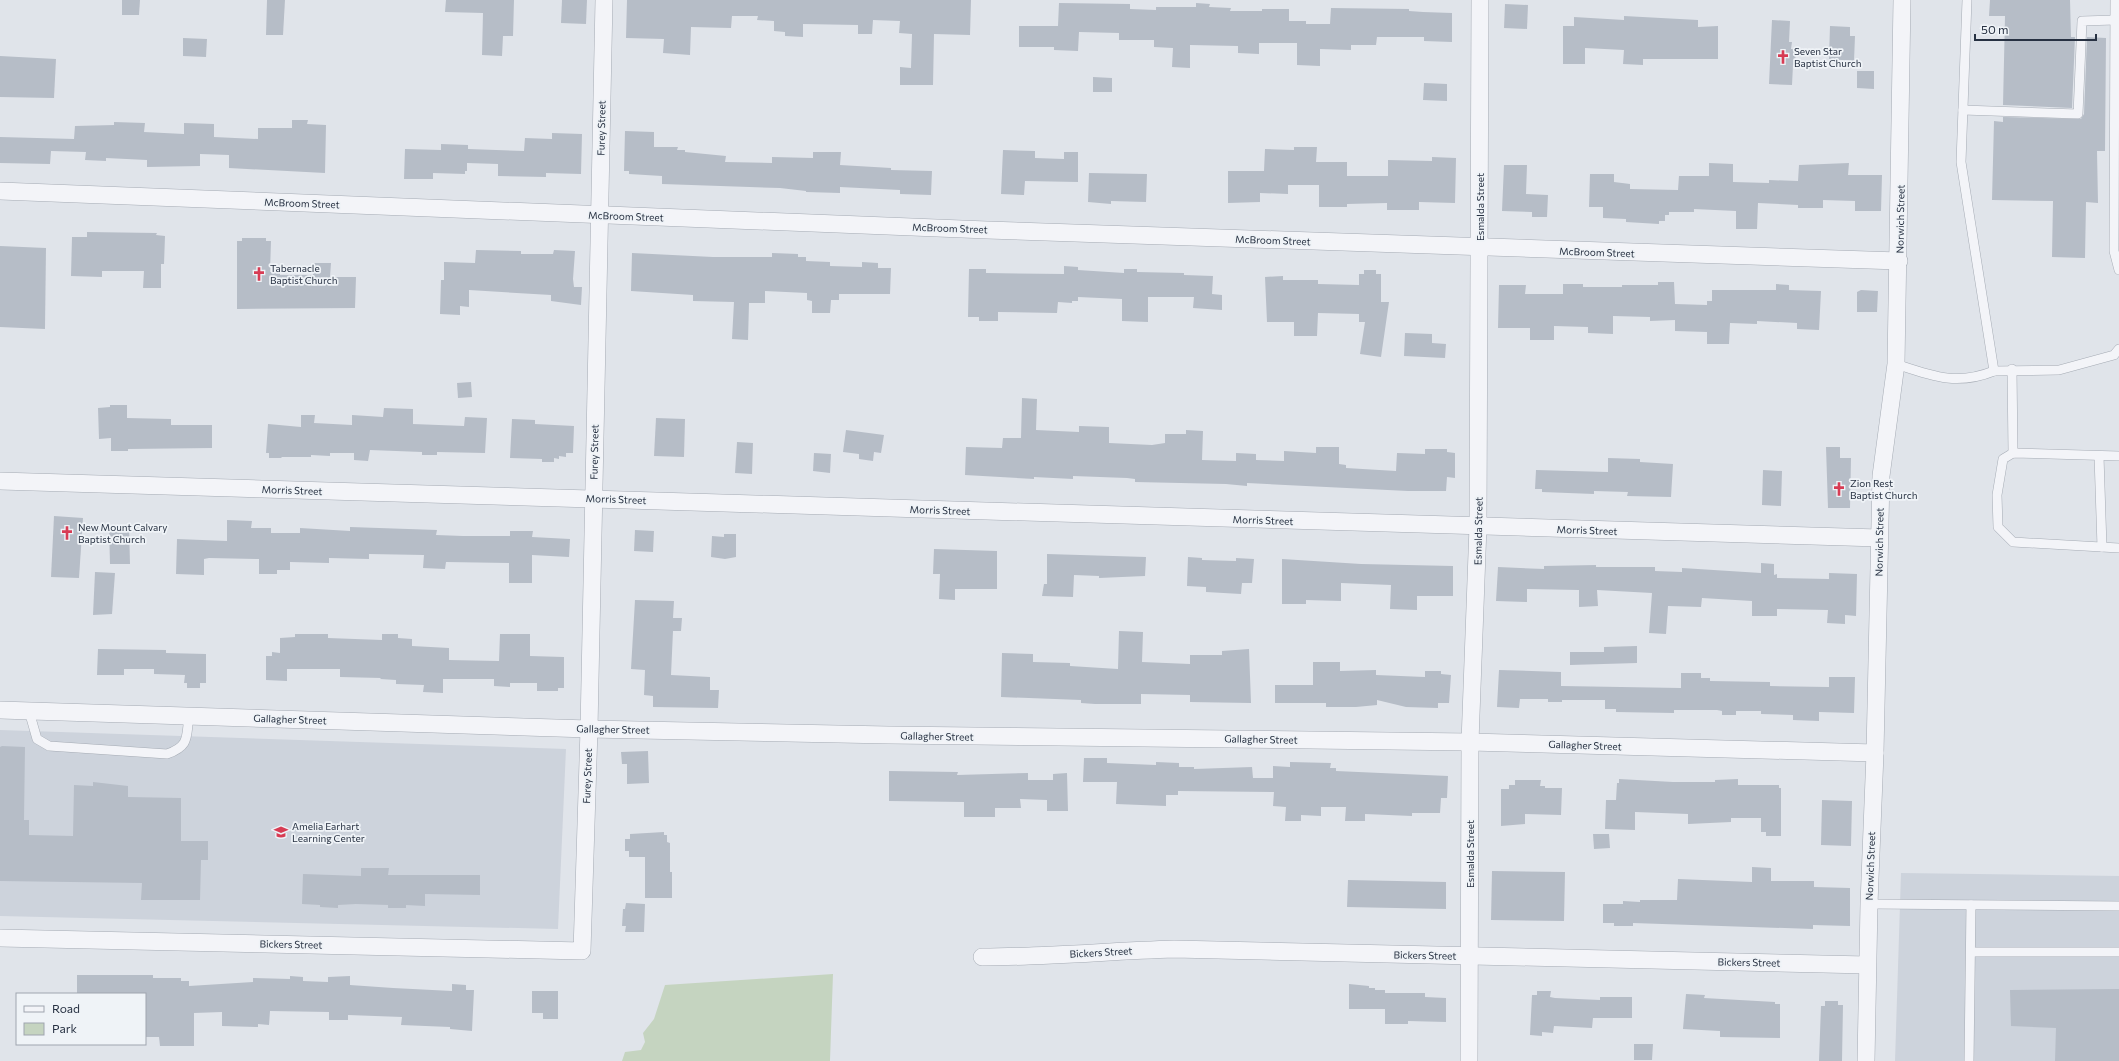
<svg xmlns="http://www.w3.org/2000/svg" width="2119" height="1061" font-family="Commissioner,sans-serif">
<rect width="100%" height="100%" fill="#e0e4ea"/>
<g fill="#cdd3dc">
<path d="M0 730 566 749 558 929 0 916Z"/>
<path d="M1901 873 2119 876V1061H1895Z"/>
</g>
<path fill="#c5d4c0" d="M833 974 830 1061H622L625 1052 641 1050 645 1042 643 1033 654 1019 665 985Z"/>
<g fill="#b6bdc7">
<path d="M122 0H140L139 15H122Z"/>
<path d="M267 0H285L283 35H266Z"/>
<path d="M446 0H514L513 36H503L502 56 482 55 483 13 445 12Z"/>
<path d="M562 0H587L586 24 561 23Z"/>
<path d="M627 0H971L970 35 934 34 933 85H900V67L911 68 912 34 899 33 900 21 873 20 872 34H858V25L803 24V37L785 36V32L774 31V21L757 20 758 16H732L731 28 691 27 690 55 663 53 664 39 626 38Z"/>
<path d="M1990 0H2070L2071 37H2075L2072 108 2003 105 2005 16H1989Z"/>
<path d="M1059 3 1130 4V9L1156 10V7H1196V3L1210 4 1209 7 1231 8 1230 11H1262V9H1289V21H1306V24H1330L1331 8 1409 9V11L1423 12 1452 13V42L1424 41V37H1377L1376 45H1351V50L1320 49V66L1297 65V43H1259V54L1238 53V46L1190 45V68L1172 67 1173 48 1154 47V40H1119V33L1079 32 1078 51 1054 50V47H1019V26H1058Z"/>
<path d="M1505 4 1528 5 1527 29 1504 28Z"/>
<path d="M1624 16 1698 20V27L1718 26V59H1643V65L1623 64 1624 50 1585 48V64H1563V26H1574V17L1624 20Z"/>
<path d="M1772 20 1790 21 1789 42H1792L1791 49H1796L1795 65H1793L1792 85 1769 84Z"/>
<path d="M1830 26 1850 27V36H1855L1854 61 1829 59Z"/>
<path d="M2087 37 2106 38 2105 151H2097L2098 203 2086 202 2085 258 2052 257 2053 201 1992 200 1994 121 2003 122V117L2081 119 2084 114Z"/>
<path d="M183 38 207 39 206 57 183 56Z"/>
<path d="M0 56 56 59 54 98 0 97Z"/>
<path d="M1857 71H1874V89L1857 88Z"/>
<path d="M1093 77 1112 78V92H1093Z"/>
<path d="M1424 83 1447 84V101L1423 100Z"/>
<path d="M292 120H308L307 124 326 125 325 173 229 168V155L200 154V166L147 167V160L106 158V161L85 160 86 152 51 151 50 164 0 163V137L74 139 75 126 114 125V122L145 123 144 132 184 134V123L214 124V137L258 139V128H292Z"/>
<path d="M625 131 654 132V147H678L677 150H685V152L726 156 725 162 772 163V157L813 158V152H841L840 165 891 168V170L932 171 931 195 900 194V190L840 187V193L806 192V191L780 188 662 184V176L629 174V171H624Z"/>
<path d="M552 133 582 134 581 174 546 173V177L498 176V164L467 163V171H465V174L433 173V179H404L405 149 441 150V144L468 145V149L524 151 525 138 552 139Z"/>
<path d="M1294 147H1317L1316 162H1347V176H1388V160L1432 161V157L1456 158 1455 203 1419 202V210H1387V203L1347 204V207H1319V185H1288V194L1260 193V202L1228 203V171H1264L1265 149 1294 150Z"/>
<path d="M1003 150 1035 151V158L1064 159V152H1078V182L1025 181 1024 195 1001 194Z"/>
<path d="M1709 163 1733 164V182L1769 183V180L1798 181 1799 165 1849 163 1848 175H1882L1881 211H1855V201L1823 200V208H1798V205L1758 203 1757 229H1736V211L1694 209V212H1669V215H1665V221H1659V224L1626 222V219L1603 218V207H1589L1590 174H1614V182L1630 184V189L1678 190 1679 176H1709Z"/>
<path d="M1504 165H1527L1526 194 1548 195 1547 217H1532V212L1502 211Z"/>
<path d="M1089 173 1147 174 1146 202 1111 201V204L1088 202Z"/>
<path d="M87 232 157 233 156 235 165 236 164 264H161V288H143L144 271H102V277L71 276 72 237H87Z"/>
<path d="M242 238H266V241H271L270 272H280V275H313V263H331L330 277H356L355 308 237 309V241H242Z"/>
<path d="M0 246 46 248 45 329 0 327Z"/>
<path d="M476 250 521 251V254H553L554 250 575 251 573 279 574 287H582L581 305 551 301V295L469 290V307L460 306V315L440 314 441 280H444V262L475 263Z"/>
<path d="M632 253 713 257H772V253L798 254V257H806V261L830 262V266L862 267V262L878 263V268H891L890 294H839V300H831L830 313H812V301L807 300V293L765 291V303H749L748 340 732 339 734 302 693 301V295L631 291Z"/>
<path d="M1064 266 1078 267V270L1124 273V269H1137V272L1184 273V275L1213 276 1212 294 1222 295V310L1193 308 1194 297H1148V322L1122 321V299L1078 297V301H1072V303L1058 302 1057 313 998 312V321H979V317H968L969 269H986V273L1064 274Z"/>
<path d="M1364 270H1376V274H1381V302H1389L1381 357 1360 354 1365 322H1359V314L1318 313 1317 336H1294V322H1267L1265 277 1283 276V280H1318V284L1359 285V274H1364Z"/>
<path d="M1658 282H1674L1675 304 1707 305V301H1712V290H1776V284L1789 285V290L1821 291 1819 330 1797 329V323L1757 321V324L1730 323 1729 344H1707V332L1675 331V320L1650 321V317L1613 316V334L1588 333V327L1554 326V340H1530V328H1498L1499 285H1526L1525 294H1563V284H1583V287H1622V285H1658Z"/>
<path d="M1861 290 1878 291 1877 312H1857V292Z"/>
<path d="M1405 333 1432 334V343L1446 344 1445 358 1404 356Z"/>
<path d="M471 382 472 397 458 398 457 383Z"/>
<path d="M1022 398 1037 399 1036 430 1079 432V426L1109 427V443L1152 445 1165 443V434H1186V430L1203 431 1202 460 1236 461V453L1256 454V460L1284 461V451L1316 453V447H1339V464L1346 465V468L1396 471 1397 453 1425 454V449H1447V452L1455 453V478L1447 477 1446 491H1408L1247 483V486L1226 484 1135 482V479L1127 478 1073 476V479L1034 477V479L965 475 966 447 1002 448 1003 438H1021Z"/>
<path d="M110 405H127V418L171 419V425H212V448L128 449V451H111V438L99 439 98 408 110 407Z"/>
<path d="M384 408 413 409V424L464 426 465 417 487 418 485 453 437 452V455H422V452L370 450 368 461 354 460V453H330V456L311 455V457H282L281 458H269V453H266L268 424 301 427V415H315L314 423 352 425V415L383 417Z"/>
<path d="M656 418 685 419 684 457 654 456Z"/>
<path d="M512 419 535 420V424L574 426 573 453H566V457L559 456V459L554 458V462H542V459L510 458Z"/>
<path d="M846 430 884 435 881 453 874 452 873 461 859 459V454L843 452Z"/>
<path d="M737 442 753 443 752 474 735 473Z"/>
<path d="M1826 447H1840V458H1851L1850 508H1828Z"/>
<path d="M814 453 831 454 830 473 813 471Z"/>
<path d="M1608 458 1640 459V462L1673 464 1671 497 1627 496 1628 492 1594 491V494L1542 492V489H1535L1536 470 1608 472Z"/>
<path d="M1763 470 1782 471 1781 506 1762 505Z"/>
<path d="M54 516 83 518 79 578 51 577Z"/>
<path d="M227 520 252 521 251 528H271V533H300V528L350 531V527L437 530 436 535 463 536H510V531H533L532 537 570 539 569 557 532 555V583H509V563L446 562 445 569 423 568 424 555 369 554V559L329 558V563L290 562V570H277V574H259V559L209 558 204 559V575L176 574 177 539 227 541Z"/>
<path d="M109 526H129L130 564H110Z"/>
<path d="M635 530 654 531 653 552 634 551Z"/>
<path d="M724 534H736V557L725 559 711 557 712 536 724 537Z"/>
<path d="M934 549 997 551V589H955V600L939 599 940 574H933Z"/>
<path d="M1047 554 1146 557 1145 576 1099 578V576L1074 575 1073 597 1042 596 1044 584H1047Z"/>
<path d="M1188 557 1202 558V560L1236 561V558L1254 559 1252 583H1242L1241 594 1206 592V587L1187 586Z"/>
<path d="M1282 559 1361 564 1453 566V596H1417V610L1390 609 1391 585 1341 583V601L1306 600V604H1282Z"/>
<path d="M1761 563 1774 564V575L1777 574V578L1829 579V573L1857 574 1856 616 1845 615V624L1827 623 1828 610 1777 609V616H1752V601L1702 598 1701 607 1668 606 1666 634 1649 633 1652 593 1597 590 1598 606 1579 607V590L1527 589V602L1496 601 1498 567 1544 569V566L1596 565V567H1655V571L1682 572V568L1761 573Z"/>
<path d="M95 572 115 573 112 614 93 615Z"/>
<path d="M635 600 674 601 673 618H682L681 631H673L671 675 710 677V690H719L718 708 653 707V696L644 695 645 670 631 669Z"/>
<path d="M1119 631 1143 632 1142 662 1190 664V655H1222V651L1249 649 1251 703 1190 702V695L1141 694V704H1095L1081 703V700L1001 697 1002 653 1033 654V662L1070 663V666L1118 669Z"/>
<path d="M295 634H328V638L382 640V634H398V638L412 639V646L449 648V660L499 661 500 634H530V656L564 657V688H558V691H537V683H510V687L494 686V679H443V693L423 692 424 685 396 684V680L380 679 381 678 340 677V669H287V681L266 680V656H272V652L280 653V638L295 637Z"/>
<path d="M1637 646V663L1570 665V652H1604V647Z"/>
<path d="M98 649 166 650V653L206 654V683H200V688H187V683H184L185 675 154 674V669H124V675H97Z"/>
<path d="M1313 662H1340V671L1376 670V675L1425 677V671H1441V674L1451 675 1449 703H1438V708L1406 707 1377 700V705L1356 707H1326V703H1275V685H1313Z"/>
<path d="M1499 670 1561 672V686L1681 688V673H1701V678H1710V681L1770 682V686L1829 687V677H1855L1854 713 1819 712V721L1793 720V715L1761 714V711H1736V715H1722V711L1717 710H1674V713L1616 712V709H1605V700H1562V702H1548V699H1520L1519 708 1497 707Z"/>
<path d="M2 746 25 747 24 820H29V835L73 836 74 785 93 786V782L128 786V797L181 798V841H208V860H201L200 900H141L142 883 0 881V747Z"/>
<path d="M648 751 649 783 627 784V764H622L621 752Z"/>
<path d="M1084 758H1107V763L1156 765V762L1179 763V767H1194V769L1252 767 1253 778H1273V766L1290 767V762L1331 763 1330 768H1336V771L1448 776 1447 798H1441L1440 813H1412V816L1365 814V821H1345L1346 807H1321V816L1301 815V821H1285L1286 807 1273 806 1274 792 1178 791V795H1166V806L1116 804 1117 782H1083Z"/>
<path d="M889 771 958 772 957 775 1028 773V780H1053V774L1067 773 1068 811H1047V800L1020 799 1021 808H995V817H964V802L889 801Z"/>
<path d="M1619 779 1673 782H1715V780L1738 779V785H1779V788H1781V836H1766V832H1761V818H1731V822L1688 824V814L1635 812V830L1605 829 1606 800H1616L1617 783H1619Z"/>
<path d="M1515 780H1541L1540 786H1545V788H1562L1561 815 1525 814V824L1501 826V789H1509V785H1515Z"/>
<path d="M1822 800 1852 801 1851 846 1821 845Z"/>
<path d="M664 832V835H667V842L670 843V872H672V898H645V857H629V851H625V839H630V834Z"/>
<path d="M1593 834H1609L1610 848 1594 849Z"/>
<path d="M1752 867 1771 868V881H1814V887L1850 888V926L1813 925V929L1633 923V926H1614V923H1603V904H1623V901L1640 902V900H1677L1678 879 1752 882Z"/>
<path d="M361 868H389L388 875H480V895L425 894V906L406 905V908H388V905L356 904 338 905V908L320 907V905L302 904 303 874 361 876Z"/>
<path d="M1492 871 1565 872 1564 921 1491 920Z"/>
<path d="M1348 880 1446 882V909L1347 907Z"/>
<path d="M626 903 645 904 644 932H625L626 926H622L623 909H625Z"/>
<path d="M77 975H153V978H181V981H189V986L253 982V978L290 979V976L303 977V981L328 982V977L350 976V985L393 988 452 991V984L466 985V990H474L472 1031 450 1029V1027L401 1025 402 1017 348 1015V1020H329V1012L270 1011 269 1025 258 1024V1027L222 1026V1012L194 1013V1046H160L159 1037H145V994H77Z"/>
<path d="M1349 984 1369 986V988H1375V990H1385V993H1425V997L1446 998V1022L1408 1021V1024H1385V1009H1349Z"/>
<path d="M2119 989V1061H2055L2056 1028 2011 1026 2010 990Z"/>
<path d="M532 991H558V1019H543V1013H532Z"/>
<path d="M1537 991H1551L1550 997 1555 998 1600 1000V997H1632V1018H1593L1592 1028 1554 1026 1553 1033 1542 1032V1036L1530 1035 1532 995H1537Z"/>
<path d="M1686 994 1705 995 1704 998 1775 1002V1004H1780V1038L1720 1037V1031L1683 1029Z"/>
<path d="M1825 1001H1838V1005H1843L1842 1061H1819L1821 1006H1825Z"/>
<path d="M1634 1044H1653L1652 1060H1634Z"/>
</g>
<g fill="none" stroke-linecap="round" stroke-linejoin="round">
<defs>
<g id="lane">
<path d="M2115 0 2114 251 2119 270"/>
<path d="M1963 110 2078 114 2082 21 2115 20"/>
<path d="M1896 364C1932 376 1957 386 1994 371L1961 162 1967 0"/>
<path d="M2012 369 2013 453"/>
<path d="M1994 371 2059 370 2114 355 2119 349"/>
<path d="M2099 456 2102 547"/>
<path d="M2119 456 2013 453 2003 459 1997 495 1998 527 2013 542 2119 548"/>
<path d="M29 711 37 739 49 746 167 754C190 746 186 737 189 716"/>
<path d="M1869 904 2119 906"/>
<path d="M1971 952H2119"/>
<path d="M1969 1061 1971 905"/>
</g>
<g id="street">
<path d="M0 191 987 230 1899 261"/>
<path d="M0 481 1879 538"/>
<path d="M0 710 589 729 889 735 1470 742 1875 753"/>
<path d="M0 938 582 951 589 729 604 0"/>
<path d="M982 957C1046 957 1110 951 1174 949L1867 965"/>
<path d="M1469 1061 1470 742 1478 526 1480 0"/>
<path d="M1866 1061 1869 904 1875 753 1881 476 1896 364 1902 0"/>
</g>
</defs>
<use href="#lane" stroke="#a5abb4" stroke-width="10"/>
<use href="#street" stroke="#a5abb4" stroke-width="18"/>
<use href="#lane" stroke="#f3f4f8" stroke-width="9"/>
<use href="#street" stroke="#f3f4f8" stroke-width="17"/>
</g>
<defs>
<symbol id="church-bare" viewBox="-9 -9 18 18"><path d="M-1.2-6h2.4v3.5h3.3v2.4h-3.3V6h-2.4V-.1h-3.3v-2.4h3.3Z" fill="#d73c54" stroke="#eff3f7" stroke-width="2.5" paint-order="stroke"/></symbol>
<symbol id="school-bare" viewBox="-9 -9 18 18"><path d="M0-5L7-2L0 1L-7-2ZM-4 1L0 2.5L4 1V4Q0 6-4 4Z" fill="#d73c54" stroke="#eff3f7" stroke-width="2.5" paint-order="stroke"/></symbol>
</defs>
<g fill-rule="evenodd">
<use href="#church-bare" x="1773" y="47" width="20" height="20"/>
<use href="#church-bare" x="249" y="264" width="20" height="20"/>
<use href="#church-bare" x="1829" y="479" width="20" height="20"/>
<use href="#church-bare" x="57" y="523" width="20" height="20"/>
<use href="#school-bare" x="271" y="822" width="20" height="20"/>
</g>
<g text-anchor="middle" stroke-width="3.5" stroke-linejoin="round" paint-order="stroke">
<g font-size="10" fill="#273142" stroke="#eff3f7" text-anchor="start">
<text x="1794" y="55">Seven Star<tspan x="1794" dy="12">Baptist Church</tspan></text>
<text x="270" y="272">Tabernacle<tspan x="270" dy="12">Baptist Church</tspan></text>
<text x="1850" y="487">Zion Rest<tspan x="1850" dy="12">Baptist Church</tspan></text>
<text x="78" y="531">New Mount Calvary<tspan x="78" dy="12">Baptist Church</tspan></text>
<text x="292" y="830">Amelia Earhart<tspan x="292" dy="12">Learning Center</tspan></text>
</g>
<g font-size="10" fill="#273142" stroke="#eff3f7">
<text transform="translate(601 128) rotate(-89)" y="4">Furey Street</text>
<text transform="translate(302 203) rotate(2)" y="4">McBroom Street</text>
<text transform="translate(1480 207) rotate(-90)" y="4">Esmalda Street</text>
<text transform="translate(626 216) rotate(2)" y="4">McBroom Street</text>
<text transform="translate(1900 219) rotate(-89)" y="4">Norwich Street</text>
<text transform="translate(950 228) rotate(2)" y="4">McBroom Street</text>
<text transform="translate(1273 240) rotate(2)" y="4">McBroom Street</text>
<text transform="translate(1597 252) rotate(2)" y="4">McBroom Street</text>
<text transform="translate(594 452) rotate(-89)" y="4">Furey Street</text>
<text transform="translate(292 490) rotate(2)" y="4">Morris Street</text>
<text transform="translate(616 499) rotate(2)" y="4">Morris Street</text>
<text transform="translate(940 510) rotate(2)" y="4">Morris Street</text>
<text transform="translate(1263 520) rotate(2)" y="4">Morris Street</text>
<text transform="translate(1587 530) rotate(2)" y="4">Morris Street</text>
<text transform="translate(1478 531) rotate(-89)" y="4">Esmalda Street</text>
<text transform="translate(1879 542) rotate(-89)" y="4">Norwich Street</text>
<text transform="translate(290 719) rotate(2)" y="4">Gallagher Street</text>
<text transform="translate(613 729) rotate(1)" y="4">Gallagher Street</text>
<text transform="translate(937 736) rotate(1)" y="4">Gallagher Street</text>
<text transform="translate(1261 739) rotate(1)" y="4">Gallagher Street</text>
<text transform="translate(1585 745) rotate(2)" y="4">Gallagher Street</text>
<text transform="translate(587 776) rotate(-88)" y="4">Furey Street</text>
<text transform="translate(1470 854) rotate(-90)" y="4">Esmalda Street</text>
<text transform="translate(1870 866) rotate(-88)" y="4">Norwich Street</text>
<text transform="translate(291 944) rotate(1)" y="4">Bickers Street</text>
<text transform="translate(1101 952) rotate(-3)" y="4">Bickers Street</text>
<text transform="translate(1425 955) rotate(1)" y="4">Bickers Street</text>
<text transform="translate(1749 962) rotate(1)" y="4">Bickers Street</text>
</g>
</g>
<rect x="16" y="993" width="130" height="52" fill="#eff3f7" stroke="#9fa5af"/>
<rect x="24" y="1006" width="20" height="6" fill="#f3f4f8" stroke="#9fa5af"/>
<text x="52" y="1013" font-size="12" fill="#273142">Road</text>
<rect x="24" y="1023" width="20" height="12" fill="#c5d4c0" stroke="#9fa5af"/>
<text x="52" y="1033" font-size="12" fill="#273142">Park</text>
<path d="M1975 34v6h121v-6" fill="none" stroke="#273142" stroke-width="2"/>
<text x="1981" y="34" font-size="12" fill="#273142" stroke="#eff3f7" stroke-width="3" paint-order="stroke">50 m</text>
</svg>
